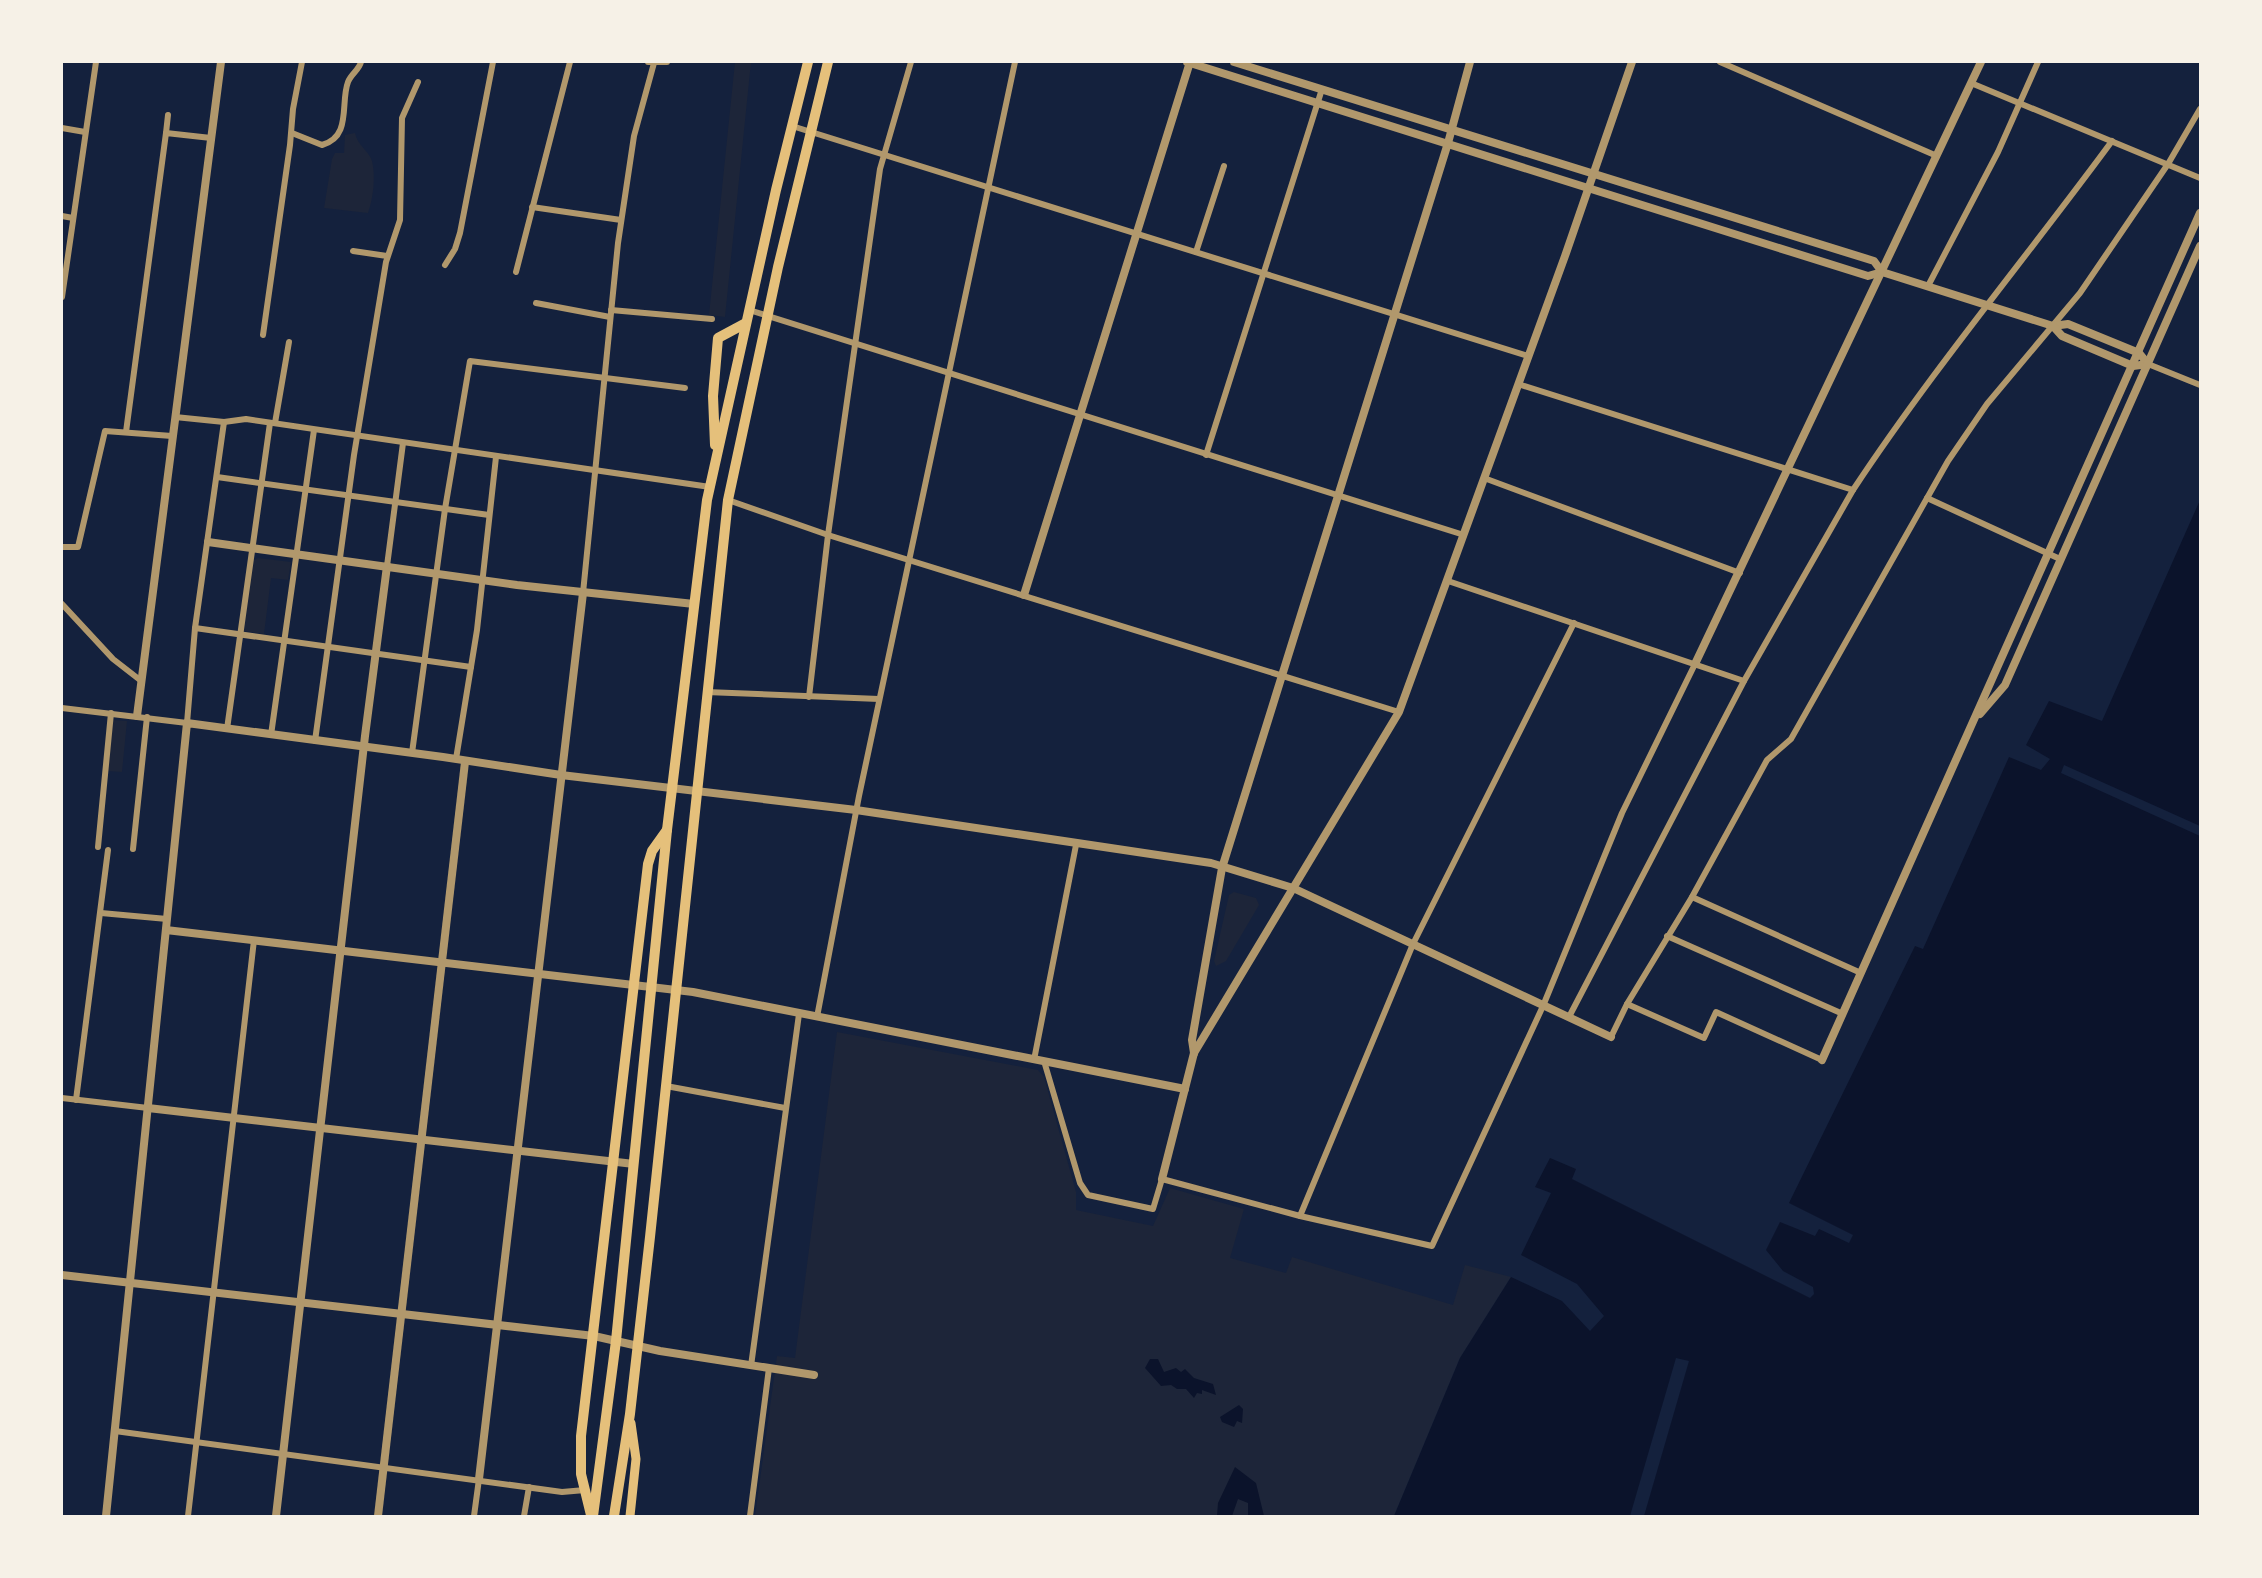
<svg xmlns="http://www.w3.org/2000/svg" width="2262" height="1578" font-family="Georgia,serif">
<rect width="100%" height="100%" fill="#14213d"/>
<g fill="#1d2539">
<path d="M735 62H751L725 317 709 315Z"/>
<path d="M355 133C357 145 369 151 372 161 376 177 373 199 368 213L324 208 332 159 335 153H344L345 135Z"/>
<path d="M258 558 291 562 288 580 271 578 264 634 244 631 254 560Z"/>
<path d="M113 720 127 721 122 772 108 771Z"/>
<path d="M1234 892 1256 898 1259 905 1226 961 1216 966 1214 961 1229 895Z"/>
<path d="M837 1032 1038 1070 1044 1077 1076 1192V1210L1153 1226 1170 1188 1244 1209 1230 1258 1286 1273 1292 1257 1453 1305 1465 1265 1511 1277 1460 1358 1394 1516H755L777 1356 795 1358Z"/>
</g>
<g fill="#0b132b">
<path d="M2200 500V1516H1394L1460 1358 1511 1277 1562 1301 1590 1331 1604 1316 1577 1284 1521 1255 1551 1193 1535 1187 1550 1158 1576 1169 1572 1179 1810 1298 1814 1294 1813 1287 1783 1271 1766 1250 1780 1222 1815 1236 1819 1229 1849 1243 1853 1235 1789 1203 1915 946 1923 949 2009 757 2041 770 2050 759 2026 745 2049 701 2102 721Z"/>
<path d="M1150 1359H1158L1164 1372 1176 1368 1181 1372 1185 1369 1194 1378 1213 1384 1216 1395 1202 1390V1394L1197 1393 1194 1398 1186 1389H1177L1171 1385 1161 1386 1145 1368Z"/>
<path d="M1239 1405 1243 1409 1242 1423 1237 1421 1234 1427 1222 1422 1220 1417Z"/>
<path d="M1235 1467 1256 1483 1264 1516H1248V1503L1238 1499 1232 1516H1217L1218 1503Z"/>
</g>
<g fill="#14213d">
<path d="M2064 765 2200 826V836L2061 773Z"/>
<path d="M1676 1358 1689 1361 1644 1516H1630Z"/>
</g>
<g fill="none" stroke-linecap="round" stroke-linejoin="round">
<g stroke="#b1986c" stroke-width="6">
<path d="M648 62H667"/>
<path d="M1720 62 1937 156"/>
<path d="M1971 83 2200 178"/>
<path d="M792 126 1528 356"/>
<path d="M62 128 85 132"/>
<path d="M166 133 168 115"/>
<path d="M292 133 322 145C352 137 340 103 348 82 351 74 359 70 361 62"/>
<path d="M532 207 621 220"/>
<path d="M62 216 73 218"/>
<path d="M353 251 387 256"/>
<path d="M1196 252 1224 166"/>
<path d="M445 265 455 249 460 233 493 62"/>
<path d="M516 272 570 62"/>
<path d="M1928 286 1998 152 2038 62"/>
<path d="M62 297 96 62"/>
<path d="M536 303 610 317"/>
<path d="M611 310 712 319"/>
<path d="M749 310 1464 535"/>
<path d="M263 335 290 145 293 109 302 62"/>
<path d="M2148 364 2200 385"/>
<path d="M1518 384 1853 490C1933 369 2026 258 2112 141"/>
<path d="M175 417 224 422 246 419 710 487"/>
<path d="M275 423 289 342"/>
<path d="M126 432 166 133 211 138"/>
<path d="M1206 455 1322 89"/>
<path d="M217 477 489 515"/>
<path d="M1484 478 1740 573"/>
<path d="M1927 498 2060 559"/>
<path d="M728 500 828 535 1399 712"/>
<path d="M62 547H78L105 431 172 436"/>
<path d="M387 566 403 443"/>
<path d="M1448 581 1744 681"/>
<path d="M583 593 618 243 634 136 654 63"/>
<path d="M62 604 113 659 140 680"/>
<path d="M195 628 471 667"/>
<path d="M706 692 879 699"/>
<path d="M809 697 828 535 880 169 911 62"/>
<path d="M62 708 187 723 195 628 224 422"/>
<path d="M227 729 270 423"/>
<path d="M271 735 314 430"/>
<path d="M315 741 354 455 386 262 400 220 402 118 418 82"/>
<path d="M412 753 445 509 470 361 685 388"/>
<path d="M456 759 477 630 496 457"/>
<path d="M98 847 111 713"/>
<path d="M133 849 147 717"/>
<path d="M1692 897 1861 973"/>
<path d="M101 913 167 919"/>
<path d="M1667 936 1843 1014"/>
<path d="M1627 1004 1704 1038 1716 1012 1822 1060"/>
<path d="M817 1017 859 796 1015 62"/>
<path d="M1569 1017 1744 681 1853 490"/>
<path d="M1611 1037 1627 1004 1692 897 1767 760 1791 739 1948 461 1987 404 2080 293 2168 164 2200 109"/>
<path d="M1034 1060 1076 845"/>
<path d="M1044 1061 1080 1183 1088 1195 1153 1209 1162 1179 1300 1216 1432 1246 1543 1006 1622 813 1695 664"/>
<path d="M666 1086 785 1108"/>
<path d="M62 1098 148 1108"/>
<path d="M76 1100 108 850"/>
<path d="M1300 1216 1413 944 1574 623"/>
<path d="M751 1366 799 1014"/>
<path d="M115 1431 562 1492 585 1490"/>
<path d="M188 1516 254 940"/>
<path d="M474 1516 479 1479"/>
<path d="M524 1516 529 1487"/>
<path d="M750 1516 769 1368"/>
</g>
<g stroke="#b1986c" stroke-width="8">
<path d="M1187 62 1868 276 1882 272 2053 326 2068 324 2139 353 2148 364"/>
<path d="M1234 62 1874 261 1882 272"/>
<path d="M2053 326 2062 336 2133 366 2148 364"/>
<path d="M208 542 517 585 694 604"/>
<path d="M1024 595 1190 62"/>
<path d="M1695 664 1981 62"/>
<path d="M1980 714 2005 685 2200 246"/>
<path d="M137 716 221 62"/>
<path d="M166 930 693 992 1185 1089"/>
<path d="M1194 1053 1192 1040 1222 868 1448 143 1470 62"/>
<path d="M1822 1060 2200 213"/>
<path d="M148 1108 634 1164"/>
<path d="M1162 1179 1194 1053 1399 712 1565 256 1632 62"/>
<path d="M62 1275 594 1336 660 1351 814 1375"/>
<path d="M479 1479 583 593"/>
<path d="M106 1516 187 723 443 757 561 775 856 810 1211 863 1293 888 1611 1037"/>
<path d="M276 1516 365 736 387 566"/>
<path d="M378 1516 465 762"/>
</g>
<path stroke="#e5c07b" stroke-width="9" d="M630 1516 636 1459 631 1423"/>
<g stroke="#e5c07b" stroke-width="10">
<path d="M715 445 713 396 718 338 746 323"/>
<path d="M591 1515 581 1474V1436L648 864 652 851 667 830"/>
<path d="M593 1516 616 1341 667 830 707 500 776 190 808 62"/>
<path d="M614 1516 630 1414 650 1237 728 500 778 267 828 62"/>
</g>
</g>
<rect width="2262" height="1578" fill="none" stroke="#f6f1e7" stroke-width="126"/>
</svg>
